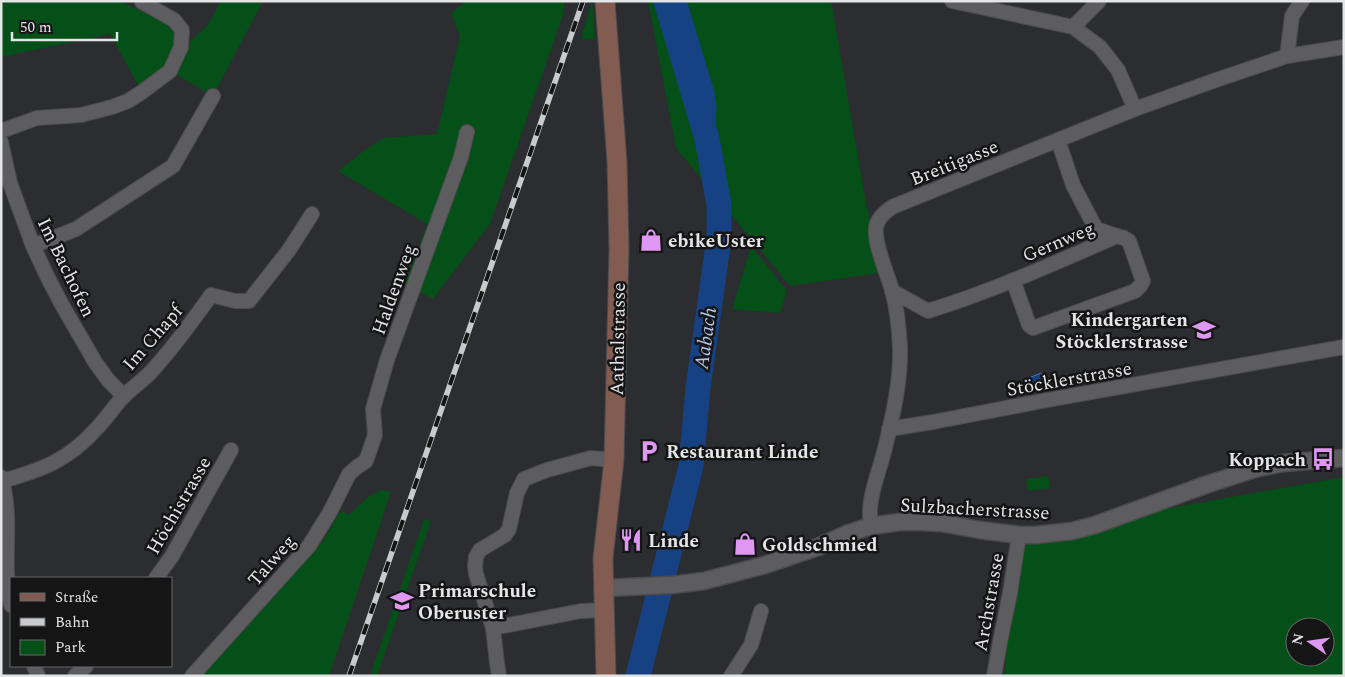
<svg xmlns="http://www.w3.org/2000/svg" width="1345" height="677" font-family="Spectral,serif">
<rect width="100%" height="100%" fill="#2c2d30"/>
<g fill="#054f18" fill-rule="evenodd">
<path d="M1 1H119L182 30 185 46 208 25 221 1H263L213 96 170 71 142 92 110 34 1 57Z"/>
<path d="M467 1H565L563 15 490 224 433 299 405 284 427 224 338 171 366 149 384 138 437 134 460 36 451 13Z"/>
<path d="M592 1 595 39H581Z"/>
<path d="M648 1H831L867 209 886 272 790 286 676 148Z"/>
<path d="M751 246 787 291 780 313 732 309Z"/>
<path d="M1048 476 1050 488 1028 491 1026 479Z"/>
<path d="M1344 477V676H1004L1019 535ZM1295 627H1325V657H1295Z"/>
<path d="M381 490 391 492 329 676H202L272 599 323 541 341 510 349 515C359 505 368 495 381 490Z"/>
<path d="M424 519 431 521 377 676H370Z"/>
</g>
<path fill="#164283" stroke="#5473a1" d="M1041 373 1044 381 1028 388 1024 380Z"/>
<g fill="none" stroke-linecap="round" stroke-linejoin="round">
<path stroke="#164283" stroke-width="15" d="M679 1 707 93 709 108 707 139"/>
<path stroke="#164283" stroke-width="25" d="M638 676 691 466 698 388 719 238V205L707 139 666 1"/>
<defs>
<g id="minor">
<path d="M952 1 1073 27 1100 47 1118 70 1135 109"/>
<path d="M1073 27 1099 1"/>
<path d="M1287 56 1292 16 1302 1"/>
<path d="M1 131 37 118 81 115 112 107 128 101 142 92 170 71 181 47 182 30 174 20 142 2"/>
<path d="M1058 140 1073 185 1096 229 1117 236"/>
<path d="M1 142 10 183 33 246 47 276 61 303 95 362 108 380 124 396"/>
<path d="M33 246 76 229 173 166 213 96"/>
<path d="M892 291 928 311C993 291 1055 263 1117 236L1124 238 1129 241 1143 281 1141 285 1135 291 1033 328 1029 325 1013 280"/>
<path d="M889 429 933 422 1042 401 1344 347"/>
<path d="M1 477C14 519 1 563 11 605"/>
<path d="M2 481C42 470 69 460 97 428 107 418 114 406 124 396 132 388 142 381 150 373 172 349 192 322 211 295L235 301H249L289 250 312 214"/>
<path d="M871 526C866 501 879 473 885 448 893 415 901 381 900 347 899 328 897 308 892 290 887 273 874 244 876 227 878 218 884 213 892 207L1135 109 1216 80 1287 56 1344 47"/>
<path d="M156 578 172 556 231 450"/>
<path d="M493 628 581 611 604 610"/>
<path d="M34 666 38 676"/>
<path d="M75 676 86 666"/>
<path d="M192 676 309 546 330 512 349 474 357 467 366 461 375 435 373 409 387 360 461 157 467 132"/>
<path d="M499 676 497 663 493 628 476 574 475 566 476 557 480 550 505 535 509 529 517 493 524 479 547 470 591 458 614 460"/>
<path d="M731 676 751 645 761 611"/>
<path d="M994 676 1000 642 1010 593 1019 535"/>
</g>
<path id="tertiary" d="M603 588 671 585 704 581 765 565 818 547 849 533 871 526 900 522H921L941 523 980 530 1019 535H1036L1072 531 1095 525 1208 484 1258 468 1283 463 1344 458"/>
<path id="secondary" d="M605 1 617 162 619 249 614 460 603 558 606 676"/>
</defs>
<use href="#minor" stroke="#4b4b4e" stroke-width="16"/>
<use href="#tertiary" stroke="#4b4b4e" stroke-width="19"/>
<use href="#secondary" stroke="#4b4b4e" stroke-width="21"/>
<use href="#minor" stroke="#5d5d60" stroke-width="14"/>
<use href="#tertiary" stroke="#5d5d60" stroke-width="16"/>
<use href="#secondary" stroke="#835c51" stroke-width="19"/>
<defs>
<path id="rail" d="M349 676 583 1"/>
</defs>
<use href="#rail" stroke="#c9cacc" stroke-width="5.5"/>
<use href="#rail" stroke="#151516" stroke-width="4" stroke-dasharray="11" stroke-linecap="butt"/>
</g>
<defs>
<symbol id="shop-bare" viewBox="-9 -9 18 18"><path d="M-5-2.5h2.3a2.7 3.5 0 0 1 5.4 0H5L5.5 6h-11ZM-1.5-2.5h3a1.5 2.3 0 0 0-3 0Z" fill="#df98f1" stroke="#151516" stroke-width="2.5" paint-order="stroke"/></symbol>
<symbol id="school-bare" viewBox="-9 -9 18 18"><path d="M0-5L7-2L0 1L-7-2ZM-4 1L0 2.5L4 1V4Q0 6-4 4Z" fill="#df98f1" stroke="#151516" stroke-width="2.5" paint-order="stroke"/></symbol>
<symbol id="parking-bare" viewBox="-9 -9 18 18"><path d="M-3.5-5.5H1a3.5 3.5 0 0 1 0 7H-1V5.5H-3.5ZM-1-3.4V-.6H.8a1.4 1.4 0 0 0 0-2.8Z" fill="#df98f1" stroke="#151516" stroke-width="2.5" paint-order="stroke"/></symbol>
<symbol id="bus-bare" viewBox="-9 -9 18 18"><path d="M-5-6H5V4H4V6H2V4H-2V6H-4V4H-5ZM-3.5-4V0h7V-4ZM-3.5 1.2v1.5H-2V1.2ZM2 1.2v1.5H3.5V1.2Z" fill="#df98f1" stroke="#151516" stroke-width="2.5" paint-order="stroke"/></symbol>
<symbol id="restaurant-bare" viewBox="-9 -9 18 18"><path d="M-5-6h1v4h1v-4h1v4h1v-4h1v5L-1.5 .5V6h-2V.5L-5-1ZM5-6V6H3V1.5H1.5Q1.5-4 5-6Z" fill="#df98f1" stroke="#151516" stroke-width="2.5" paint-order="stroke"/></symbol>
</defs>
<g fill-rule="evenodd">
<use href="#shop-bare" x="635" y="224" width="32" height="32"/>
<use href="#school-bare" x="1188" y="314" width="32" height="32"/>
<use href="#parking-bare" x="633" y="435" width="32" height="32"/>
<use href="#bus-bare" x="1307" y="443" width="32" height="32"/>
<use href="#restaurant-bare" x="615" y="524" width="32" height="32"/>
<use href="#shop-bare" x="729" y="528" width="32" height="32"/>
<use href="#school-bare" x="386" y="585" width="32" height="32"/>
</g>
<g text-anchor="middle" stroke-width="5" stroke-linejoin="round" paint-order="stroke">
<g font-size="19" fill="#e4e5e7" stroke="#151516">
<text transform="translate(954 162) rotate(-22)" y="7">Breitigasse</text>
<text transform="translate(1058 241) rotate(-23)" y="7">Gernweg</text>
<text transform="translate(67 267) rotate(64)" y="7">Im Bachofen</text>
<text transform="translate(393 289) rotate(-70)" y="7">Haldenweg</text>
<text transform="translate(152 337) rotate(-49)" y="7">Im Chapf</text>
<text transform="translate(617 339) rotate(-89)" y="7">Aathalstrasse</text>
<text transform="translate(1069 378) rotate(-10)" y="7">Stöcklerstrasse</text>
<text transform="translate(178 505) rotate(-60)" y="7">Höchistrasse</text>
<text transform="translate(975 508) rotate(3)" y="7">Sulzbacherstrasse</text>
<text transform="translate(271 560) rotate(-49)" y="7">Talweg</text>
<text transform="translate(988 602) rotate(-80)" y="7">Archstrasse</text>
</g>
<g font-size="19" font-weight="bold" fill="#e4e5e7" stroke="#151516" text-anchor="start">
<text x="668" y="247">ebikeUster</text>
<text x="1188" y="326" text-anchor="end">Kindergarten<tspan x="1188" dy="22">Stöcklerstrasse</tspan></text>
<text x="666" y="458">Restaurant Linde</text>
<text x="1306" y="466" text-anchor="end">Koppach</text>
<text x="648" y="547">Linde</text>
<text x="762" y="551">Goldschmied</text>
<text x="418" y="597">Primarschule<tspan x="418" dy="22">Oberuster</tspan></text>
</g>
<g font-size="20" font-style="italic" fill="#afc7ed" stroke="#151516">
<text transform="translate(705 338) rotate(-82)" y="7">Aabach</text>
</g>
</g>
<rect width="1345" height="677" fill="none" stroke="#e4e5e7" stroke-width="5"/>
<rect x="10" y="577" width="162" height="90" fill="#151516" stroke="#68686a"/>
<rect x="20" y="593" width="25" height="8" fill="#835c51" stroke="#68686a"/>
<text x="55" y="602" font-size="15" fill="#e4e5e7">Straße</text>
<rect x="20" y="618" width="25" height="8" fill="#c9cacc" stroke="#68686a"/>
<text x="55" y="627" font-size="15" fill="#e4e5e7">Bahn</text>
<rect x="20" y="640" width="25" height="15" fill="#054f18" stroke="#68686a"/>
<text x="55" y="652" font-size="15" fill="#e4e5e7">Park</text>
<g transform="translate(1310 642) rotate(283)"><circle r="24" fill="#151516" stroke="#68686a"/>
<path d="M0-4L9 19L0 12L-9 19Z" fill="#df98f1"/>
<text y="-8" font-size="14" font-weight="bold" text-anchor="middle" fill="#e4e5e7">N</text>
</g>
<path d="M12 32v8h105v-8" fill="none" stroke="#e4e5e7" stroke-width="2.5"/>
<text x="20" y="32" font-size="15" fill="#e4e5e7" stroke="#151516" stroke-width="4" paint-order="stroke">50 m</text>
</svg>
